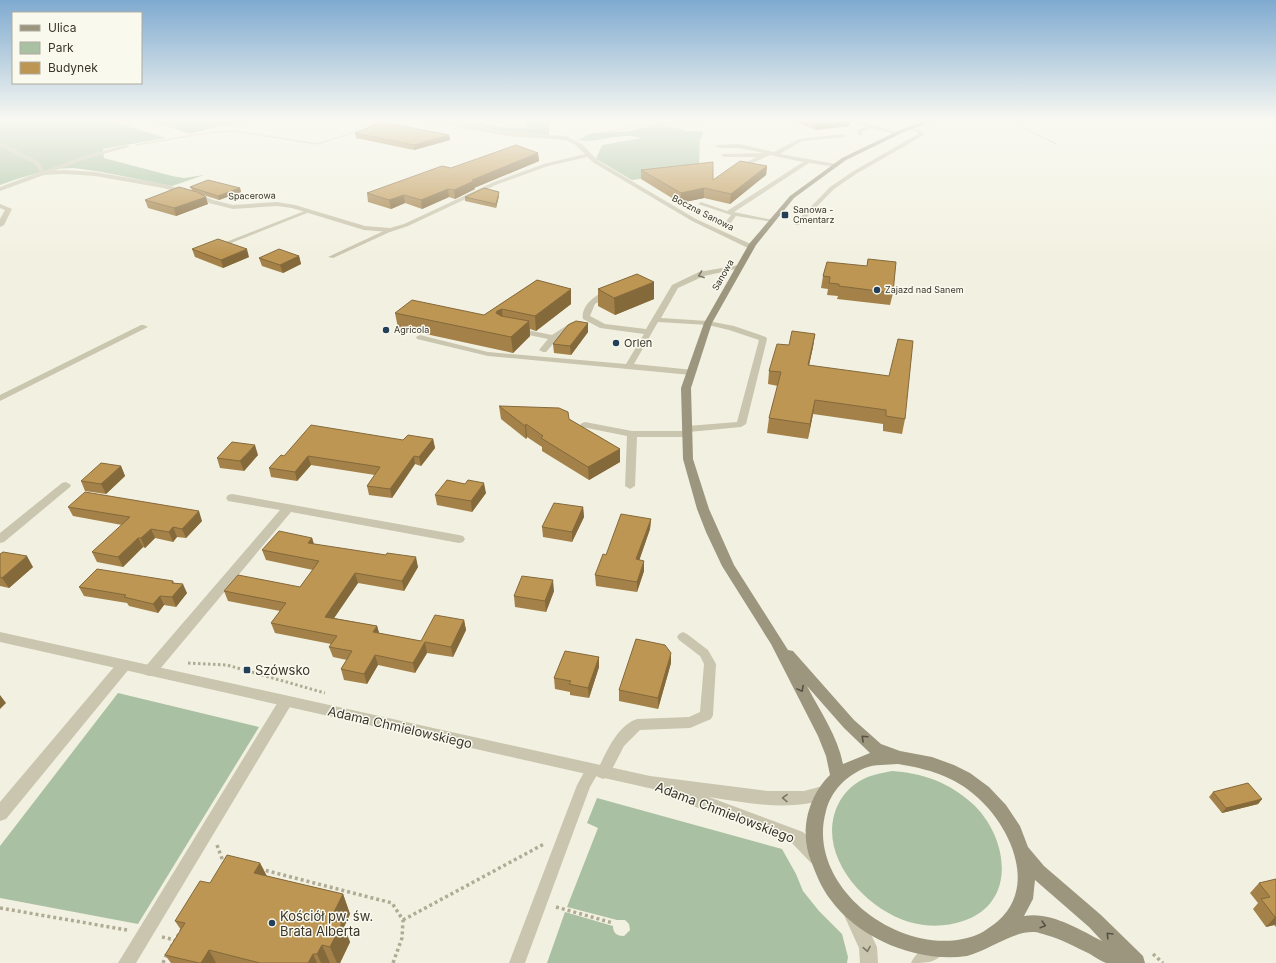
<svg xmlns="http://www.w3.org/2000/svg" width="1276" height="963" font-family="Inter,sans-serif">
<rect width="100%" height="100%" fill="#f2f1e1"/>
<g fill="#aac0a2">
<path d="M4 120H108L166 138 103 149 104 158 172 176 184 178 204 175 172 186 102 172 74 168 52 169 17 179 0 185V122Z"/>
<path d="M147 120H246L228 126 223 125 190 134Z"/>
<path d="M438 120H463L497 127 526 128V120H549V135L502 131Z"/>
<path d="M669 120H707L695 124 673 123 667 125 686 131H701L704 133 700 139 699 168 693 172 632 180 596 159 602 145 642 138C620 131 598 144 577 140L591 134 631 131Z"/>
<path d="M118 693 259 727 138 924 0 898V846Z"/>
<path d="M892 771C921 773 945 781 967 799 1007 830 1021 902 963 921 946 927 927 927 909 922 862 908 811 849 841 799 848 788 861 778 874 775 880 773 887 772 892 771Z"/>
<path d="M597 798 782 849 796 874 803 891 819 911 842 934 848 957 847 963H547L565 912 613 926C613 933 617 936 624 936L630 930 629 924 625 920H617L567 907 598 828 587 823Z"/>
</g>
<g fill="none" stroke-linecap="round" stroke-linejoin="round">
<g stroke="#b0ab94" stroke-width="1.5" stroke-dasharray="1 1" stroke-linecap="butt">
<path d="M1016 120 1026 129 1056 144"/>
<path d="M586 135 620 130 666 120"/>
<path d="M136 145 206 133 235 131 317 144 349 134 365 125 380 120"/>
</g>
<path stroke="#b0ab94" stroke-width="3" stroke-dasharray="2.5 2.5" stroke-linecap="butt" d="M188 663 227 665 325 693"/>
<g stroke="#b0ab94" stroke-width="3.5" stroke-dasharray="3 3" stroke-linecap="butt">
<path d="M217 845 224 864"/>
<path d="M260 869 392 903 403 920 402 938 393 963"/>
<path d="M556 907 613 923"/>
<path d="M0 908 127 930"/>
<path d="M403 920 544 844"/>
<path d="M162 937 171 939"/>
<path d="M171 947 182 929"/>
<path d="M1153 954 1163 963"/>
<path d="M163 963 167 953"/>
</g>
<g fill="#cac5ae" fill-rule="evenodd">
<path d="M844 120H853L901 133 898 135 873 128 862 132 863 134 860 136 857 134V130L867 127Z"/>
<path d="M908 127 921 130 924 135 856 174 834 189 799 225H795V223L830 187 852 172 918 134 917 132 908 129Z"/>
<path d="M843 134 845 135V137L802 141 780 154 836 164 838 165V167L809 163 734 212 773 220V222L736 216 729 225 727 226 724 224 731 215 698 204 701 202 727 211 803 162 770 155 740 169 738 168V166L757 157H724L721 155 722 154 764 153 739 148H719L716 146 717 145 739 144 774 152 799 139Z"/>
<path d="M0 142 39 162 44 171 84 156 126 145 129 147 88 158 43 175 41 174 35 164 0 146Z"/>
<path d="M307 210 312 211 226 245 221 244Z"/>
<path d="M390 228 392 229V231L333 258 328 257Z"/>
<path d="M739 265 742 267 741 268 704 276 678 288 661 318 708 321 734 326 766 337 767 339 746 424 741 427 689 432 692 434 687 437H637L635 486 630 489 625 486 627 436 582 427 580 425 582 423 585 422 632 431H685L682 429 687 426 737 422 759 340 729 330 708 325 658 322 634 364 694 370 695 372 694 374 691 375 488 356 417 339 416 337 420 335 488 352 626 364 644 334 600 328 583 319C580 307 597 291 609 292V296L595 304 590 316 605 324 646 329 672 285 699 272Z"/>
<path d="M572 322H575L579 324 560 336 546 352H543L539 350 548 339 514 332 513 330 517 328 552 335Z"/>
<path d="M141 325H144L148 327 0 401V395Z"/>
<path d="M66 482 71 485 70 487 4 542 0 543V533L62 483Z"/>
<path d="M683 632 687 634 708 650 716 664 713 715 711 719 690 728 640 730 624 746 608 777 603 779 598 777 597 775 590 787 525 963H509L577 785 587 767 592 765 597 767 598 769C607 751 617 726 637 719L689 717 700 712 704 664 700 656 679 640 677 637 679 634Z"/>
<path d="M286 696 291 697 293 701 291 705 136 963H118L281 697Z"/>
</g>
<g fill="#cac5ae" fill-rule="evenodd">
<path d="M419 120H433L507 132 566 136 582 144 598 161 696 219 755 246 751 248H748L692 221 594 163 587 157 548 166 498 184 408 226 390 232 364 230 292 208 277 206 233 209 209 203 200 198 163 188 95 176 64 174 44 175 0 191V187L43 171 64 170 95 172 164 184 204 196 213 200 233 205 277 202 295 205 365 226 390 228 404 224 494 182 544 164 585 154 574 144 565 140 507 136Z"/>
<path d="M0 204 12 209 4 225 0 227V219L5 210 0 208Z"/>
<path d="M232 494 459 535 463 536 465 539 463 542 459 543 291 512 155 675 150 676 145 675 143 671 145 667 280 510 228 501 226 498 228 495Z"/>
<path d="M124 660 129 661 131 665 129 669 6 819 0 821V802L119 661Z"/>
</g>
<g fill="#cac5ae" fill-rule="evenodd">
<path d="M0 632 650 776 768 791H804L823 786 829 788 831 793 829 798C790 812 748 803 709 797L803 832 823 851 825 857 823 863 817 865 811 863 791 842 663 795 662 791 0 642Z"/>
<path d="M852 904 858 907 877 947 878 963H860L859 948 843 913 846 907Z"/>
<path d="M936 941 942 944 945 950C938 963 926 963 911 963 915 953 926 945 936 941Z"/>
</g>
<path fill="#9d967f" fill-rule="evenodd" d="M928 120H936L904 132 846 160 794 198 756 245 712 323 691 388 693 459 709 509 734 565 788 650 793 651 854 720 881 744 900 751 932 757 954 765 970 773 989 787 1006 805 1020 826 1028 847 1044 866 1101 915 1143 956 1145 963C1135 963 1115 963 1106 963 1101 961 1095 957 1090 954 1075 947 1062 939 1046 935 1042 934 1038 932 1034 932 1013 931 989 950 967 956 917 963 859 939 830 899 821 887 816 874 811 861 799 832 808 796 830 775L826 756 818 736 771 644 722 566 706 532 697 509 683 459 681 388 704 323 749 244 790 196 842 158 900 130ZM807 686 844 728 870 753 843 764C838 737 820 711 807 686ZM898 764C928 769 954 776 977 797 1010 826 1038 886 998 921 988 929 980 935 967 938 897 956 805 885 826 811 831 791 846 776 865 768 875 764 887 765 898 764ZM1035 880 1089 927 1102 941C1079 929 1050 911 1024 916L1033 899Z"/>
</g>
<g fill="#a38148">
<path d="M791 120H850L849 126 816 130Z"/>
<path d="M355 133 449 135 450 140 414 150 356 138Z"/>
<path d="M538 153 539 161 474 188 475 189 455 199 449 197 422 209 405 203 391 209 368 202 367 193 451 168Z"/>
<path d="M767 166 766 175 730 204 704 198 680 203 641 179V170L713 180Z"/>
<path d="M190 187 240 188 241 192 219 200 200 194 208 204 176 216 148 208 145 200 192 190Z"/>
<path d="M499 196 496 208 465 201V197Z"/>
<path d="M192 249 249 257 223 268 195 257Z"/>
<path d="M299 256 301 264 283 273 262 266 259 258Z"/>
<path d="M827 262 893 293 890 305 837 299 838 296 827 295 828 289 821 288 823 276Z"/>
<path d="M537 280 571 304 536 331 530 329V336L513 353 398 328 395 313 484 315Z"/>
<path d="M654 282V299L615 315 598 306V289Z"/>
<path d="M588 323V332L571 355 554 353 553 344Z"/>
<path d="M815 334 813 347 809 365 905 419 902 434 883 431V424L813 414 808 439 767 433 769 418 778 386 768 384 769 371 789 345Z"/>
<path d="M499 406 569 419 620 449V462L589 480 542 451V447L527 437 526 439 501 419Z"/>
<path d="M433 439 435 448 421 466 415 464 392 498 369 495 367 486 375 475 311 465 297 481 271 477 269 468 284 456 403 440Z"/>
<path d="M258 455 244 471 220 468 217 458Z"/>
<path d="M121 466 125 476 106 494 85 491 81 481Z"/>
<path d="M486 493 472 512 437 505 435 495Z"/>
<path d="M68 507 202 521 186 538 177 537 173 542 155 538 145 548 143 547 123 567 97 562 92 552 122 525 73 516Z"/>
<path d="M583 507 584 517 572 542 543 537 542 527Z"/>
<path d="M651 519 650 529 639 560 644 571 637 592 596 586 595 575 606 555Z"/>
<path d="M312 538 314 544 418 567 404 591 358 583 334 618 377 626 379 633 421 641 464 620 466 630 453 657 427 653 415 673 378 665 367 684 344 680 341 669 347 660 333 657 329 647 331 644 275 633 271 623 280 611 228 601 224 591 300 587 313 570 266 560 262 550Z"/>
<path d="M0 554 33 567 9 588 0 586Z"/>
<path d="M173 581 174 583 187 593 176 607 164 605 158 613 129 606 127 603 84 596 79 587Z"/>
<path d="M554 591 546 612 515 607 514 596Z"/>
<path d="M599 657V667L589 698 570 695V692L555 689 554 678Z"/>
<path d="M671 663 658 709 619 701V690Z"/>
<path d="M1213 792 1262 799 1258 804 1222 813 1209 797Z"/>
<path d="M260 863 267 876 343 894 350 914 344 927 350 942 340 963H171L165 955 181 930 175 921 210 883Z"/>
<path d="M1276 879V927L1274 925 1266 927 1253 909 1258 903 1250 893 1259 883Z"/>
</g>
<g fill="#84693b">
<path d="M850 120 849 126 816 130V124Z"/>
<path d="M449 135 450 140 414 150V145Z"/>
<path d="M538 153 539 161 474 188 475 189 455 199 454 190 472 180Z"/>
<path d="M767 166 766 175 730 204 731 194Z"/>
<path d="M240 188 241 192 219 200 218 196Z"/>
<path d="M704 188V198L680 203 681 193Z"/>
<path d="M448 189 449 197 422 209 421 200Z"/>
<path d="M499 192V196L496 208V204Z"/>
<path d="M404 195 405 203 391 209 389 200Z"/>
<path d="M206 197 208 204 176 216 174 208Z"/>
<path d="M247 249 249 257 223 268 221 260Z"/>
<path d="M299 256 301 264 283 273 280 265Z"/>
<path d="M654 282V299L615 315 614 298Z"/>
<path d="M571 289V304L536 331 535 316Z"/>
<path d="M502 309 503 324 496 313 497 311Z"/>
<path d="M529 321 530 336 513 353 511 337Z"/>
<path d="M588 323V332L571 355 570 346Z"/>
<path d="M815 334 813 347 806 379 808 365Z"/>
<path d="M815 400 813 414 808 439 810 424Z"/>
<path d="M526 424 527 437 526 439 525 426Z"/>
<path d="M433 439 435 448 421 466 419 457Z"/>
<path d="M255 445 258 455 244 471 240 461Z"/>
<path d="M620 449V462L589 480 588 467Z"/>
<path d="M308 456 311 465 297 481 295 472Z"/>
<path d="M414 456 415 464 392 498 390 489Z"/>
<path d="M121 466 125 476 106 494 101 484Z"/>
<path d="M484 483 486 493 472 512 471 501Z"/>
<path d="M583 507 584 517 572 542V532Z"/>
<path d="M199 511 202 521 186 538 182 529Z"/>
<path d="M651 519 650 529 636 570V559Z"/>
<path d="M173 527 177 537 173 542 169 532Z"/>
<path d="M151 529 155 538 145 548 141 538Z"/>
<path d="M138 538 143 547 123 567 118 557Z"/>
<path d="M312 538 315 548 308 543Z"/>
<path d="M27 556 33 567 9 588 2 578Z"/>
<path d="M416 557 418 567 404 591 402 581Z"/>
<path d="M644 561V571L637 592V582Z"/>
<path d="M355 573 358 583 328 627 325 617Z"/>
<path d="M553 580 554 591 546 612 545 601Z"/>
<path d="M183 584 187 593 176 607 172 597Z"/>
<path d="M160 596 164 605 158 613 153 604Z"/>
<path d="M464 620 466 630 453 657 451 647Z"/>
<path d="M377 626 380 636 373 632Z"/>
<path d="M425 642 427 653 415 673 413 663Z"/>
<path d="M671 653V663L658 709V698Z"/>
<path d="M375 655 378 665 367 684 364 674Z"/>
<path d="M599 657V667L589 698 588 688Z"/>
<path d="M0 695 6 703 0 709Z"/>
<path d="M1262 799 1258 804 1222 813 1226 808Z"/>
<path d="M260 863 270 883 254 873Z"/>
<path d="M343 894 350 914 344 927 350 942 340 963H337L330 947 334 912Z"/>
<path d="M1275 917H1276V924L1274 925 1266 927Z"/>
<path d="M322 945 330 963H321L317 954Z"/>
<path d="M209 950 216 963H201Z"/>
<path d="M313 954 317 963H308Z"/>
</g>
<g fill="#bd9654" stroke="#84693b">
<path d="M806 120H849L816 124Z"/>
<path d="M382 122 449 135 414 145 355 133Z"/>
<path d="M516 145 538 153 472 180 474 181 454 190 448 189 421 200 404 195 389 200 367 193 442 166 451 168Z"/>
<path d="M740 161 767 166 731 194 704 188 681 193 641 170 713 162V180Z"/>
<path d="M208 180 240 188 218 196 190 187Z"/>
<path d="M179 187 197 192 206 197 174 208 145 200Z"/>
<path d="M484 188 499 192 496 204 465 197Z"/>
<path d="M218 239 247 249 221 260 192 249Z"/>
<path d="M279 249 299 256 280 265 259 258Z"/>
<path d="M868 259 896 262 893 293 839 286V284L829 283 830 277 823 276 827 262 867 266Z"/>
<path d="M637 274 654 282 614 298 598 289Z"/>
<path d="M537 280 571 289 535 316 502 309 497 311 496 313 501 316 529 321 511 337 395 313 412 300 484 315Z"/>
<path d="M576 321 588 323 570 346 553 344 568 325Z"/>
<path d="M792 331 815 334 808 365 889 376 898 339 913 341 905 419 886 416V410L815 400 810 424 769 418 781 372 769 371 777 344 789 345Z"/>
<path d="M499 406 559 408 568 412 569 419 620 449 588 467 541 438 543 436 526 424 525 426Z"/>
<path d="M311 425 403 440 408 435 433 439 419 457 414 456 390 489 367 486 380 467 308 456 295 472 269 468 281 455 284 456Z"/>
<path d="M232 442 255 445 240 461 217 458Z"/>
<path d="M101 463 121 466 101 484 81 481Z"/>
<path d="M447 480 465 484 468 480 484 483 471 501 435 495Z"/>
<path d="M85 492 199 511 182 529 173 527 169 532 151 529 141 538H138L118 557 92 552 130 517 68 507Z"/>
<path d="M554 503 583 507 572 532 542 527Z"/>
<path d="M621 514 651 519 636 559 644 561 637 582 595 575 603 554 606 555Z"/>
<path d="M279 531 312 538 308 543 386 555 387 553 416 557 402 581 355 573 325 617 377 626 373 632 421 641 435 615 464 620 451 647 425 642 413 663 375 655 364 674 341 669 352 651 329 647 337 636 271 623 286 603 224 591 238 575 300 587 319 561 262 550Z"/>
<path d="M3 552 27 556 2 578 0 577V554Z"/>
<path d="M97 569 173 581 172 583 183 584 172 597 160 596 153 604 124 597 126 595 79 587Z"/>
<path d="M522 576 553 580 545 601 514 596Z"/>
<path d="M636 639 665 645 671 653 658 698 619 690Z"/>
<path d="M565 651 599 657 588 688 569 684 571 681 554 678Z"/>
<path d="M1248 783 1262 799 1226 808 1213 792Z"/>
<path d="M227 855 260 863 254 873 343 894 334 912H338L334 921 342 923 330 947 322 945 317 954H313L308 963H260L209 950 201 963H199L165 955 185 923 175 921 200 881 210 883Z"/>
<path d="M1276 879V917H1275L1261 899 1270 897 1259 883Z"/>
</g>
<defs><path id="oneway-chevron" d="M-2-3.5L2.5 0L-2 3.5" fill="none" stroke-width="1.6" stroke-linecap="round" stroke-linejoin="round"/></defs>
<g stroke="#7a7666">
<use href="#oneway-chevron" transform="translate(701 275) rotate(160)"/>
<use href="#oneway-chevron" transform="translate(785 798) rotate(-179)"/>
<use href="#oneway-chevron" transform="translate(867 949) rotate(80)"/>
</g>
<g stroke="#575245">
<use href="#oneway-chevron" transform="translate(801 689) rotate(62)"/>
<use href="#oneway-chevron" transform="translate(864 738) rotate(-137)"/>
<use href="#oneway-chevron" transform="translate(1043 925) rotate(16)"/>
<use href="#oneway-chevron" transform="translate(1109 935) rotate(-134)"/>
</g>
<linearGradient id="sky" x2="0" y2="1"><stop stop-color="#7faad0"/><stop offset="0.47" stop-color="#f9f9f2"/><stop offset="1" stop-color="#f9f9f2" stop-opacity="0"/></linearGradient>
<rect width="1276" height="255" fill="url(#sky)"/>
<g fill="#244058" stroke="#faf9ee" stroke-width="1.5">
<rect x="781" y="211" width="8" height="8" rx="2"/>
<circle cx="877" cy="290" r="4"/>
<circle cx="386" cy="330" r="4"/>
<circle cx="616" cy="343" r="4"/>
<rect x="243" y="666" width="8" height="8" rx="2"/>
<circle cx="272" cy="923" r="4"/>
</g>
<g text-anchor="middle" stroke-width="3" stroke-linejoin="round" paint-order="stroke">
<g font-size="9" fill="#39352c" stroke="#faf9ee">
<text transform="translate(252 196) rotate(-1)" y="3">Spacerowa</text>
<text transform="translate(703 213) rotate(27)" y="3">Boczna Sanowa</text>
<text transform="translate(723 275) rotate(-60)" y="3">Sanowa</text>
</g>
<g font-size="9" fill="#39352c" stroke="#faf9ee" text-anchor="start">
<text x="793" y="213">Sanowa -<tspan x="793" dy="10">Cmentarz</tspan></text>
<text x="885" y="293">Zajazd nad Sanem</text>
<text x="394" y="333">Agricola</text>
</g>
<g font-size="11" fill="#39352c" stroke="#faf9ee" text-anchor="start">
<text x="624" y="347">Orlen</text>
</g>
<g font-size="13" fill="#39352c" stroke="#faf9ee" text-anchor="start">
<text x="255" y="675">Szówsko</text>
<text x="280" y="921">Kościół pw. św.<tspan x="280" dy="15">Brata Alberta</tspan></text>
</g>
<g font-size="13" fill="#39352c" stroke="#faf9ee">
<text transform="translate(400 727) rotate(13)" y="5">Adama Chmielowskiego</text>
<text transform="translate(725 812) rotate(21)" y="5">Adama Chmielowskiego</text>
</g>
</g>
<rect x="12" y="12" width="130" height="72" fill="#faf9ee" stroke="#adaba0"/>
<rect x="20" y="25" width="20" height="6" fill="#9d967f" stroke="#adaba0"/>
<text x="48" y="32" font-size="12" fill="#39352c">Ulica</text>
<rect x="20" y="42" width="20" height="12" fill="#aac0a2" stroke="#adaba0"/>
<text x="48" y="52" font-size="12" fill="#39352c">Park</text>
<rect x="20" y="62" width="20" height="12" fill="#bd9654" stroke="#adaba0"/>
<text x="48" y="72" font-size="12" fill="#39352c">Budynek</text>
</svg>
